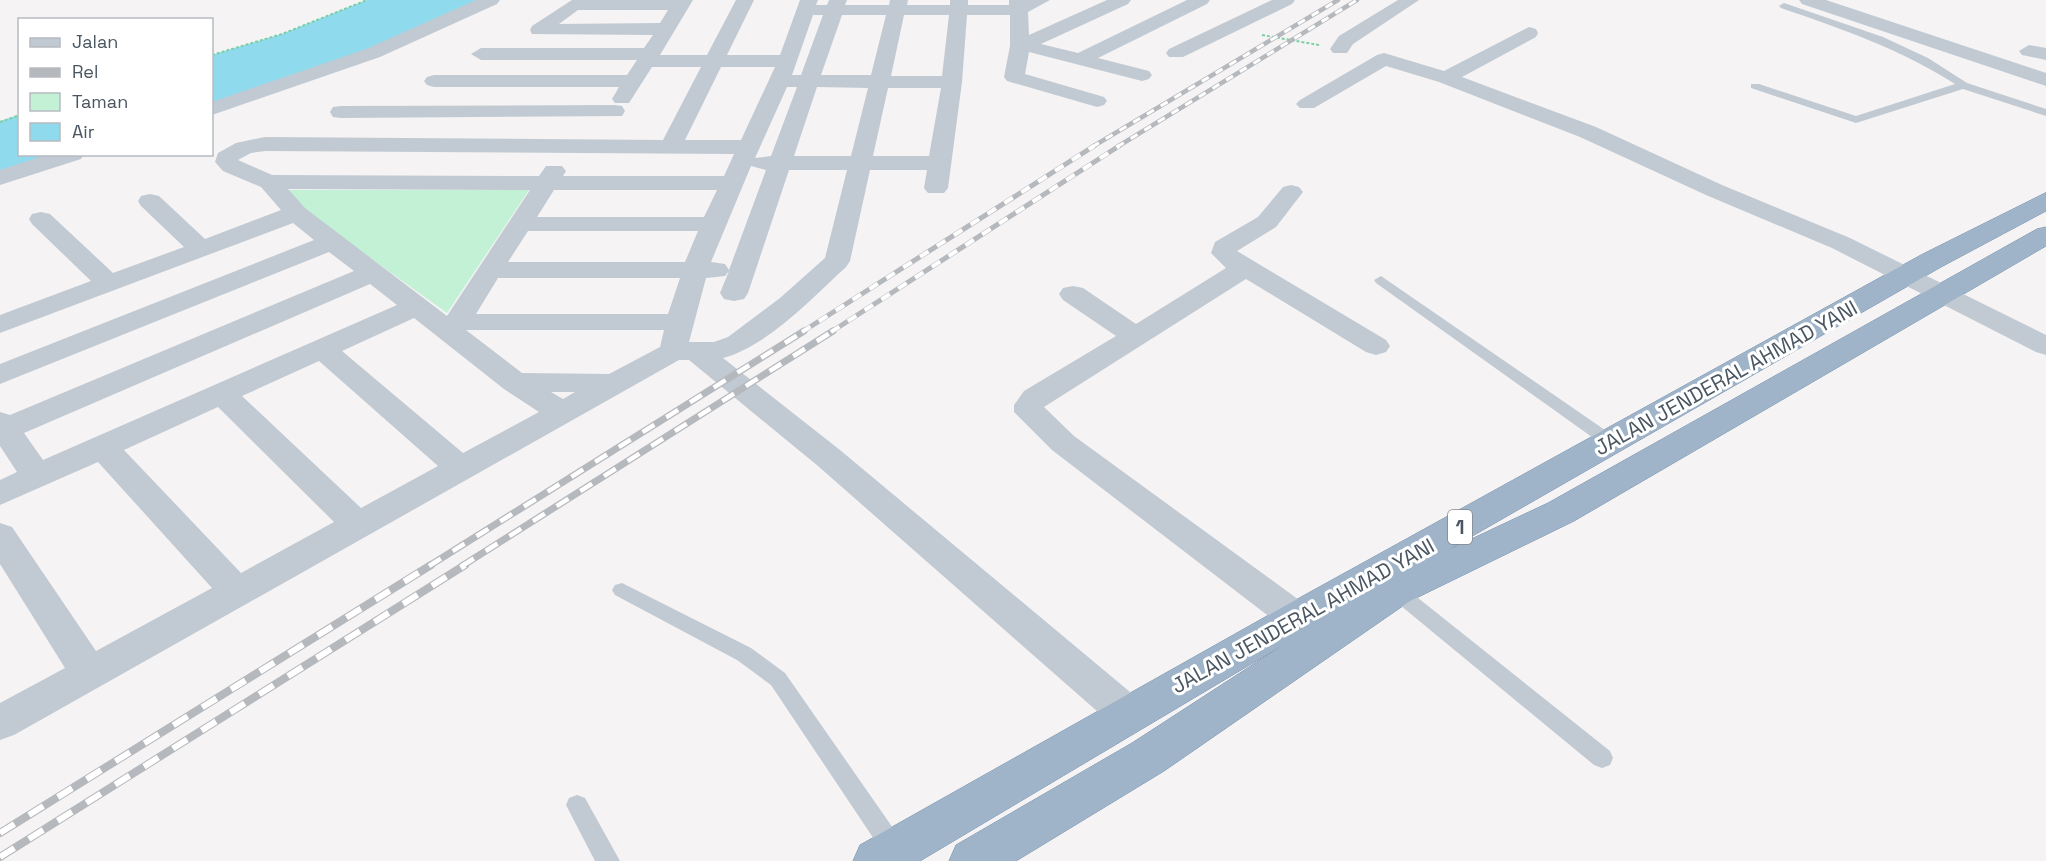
<svg xmlns="http://www.w3.org/2000/svg" width="2046" height="861" font-family="'Space Grotesk',sans-serif">
<rect width="100%" height="100%" fill="#f5f3f3"/>
<path fill="#c3f1d5" d="M276 190H529L447 313Z"/>
<g fill="#90daee">
<path d="M367 0H491L308 77 212 109V55L282 34Z"/>
<path d="M19 115 20 154 73 155 0 178V121Z"/>
</g>
<g fill="none" stroke-linecap="round" stroke-linejoin="round">
<defs>
<path id="trunk" d="M2046 193V211L1941 267 1448 550 1548 503 2037 229 2046 227V246L1574 521 1410 601 1164 771 1016 861H949L956 845 1132 743 1283 645 920 861H853L860 845 1283 607 1921 255Z"/>
</defs>
<use href="#trunk" stroke="#7690ad" stroke-width="1"/>
<g stroke="#7ad0a6" stroke-width="2" stroke-dasharray="3 2" stroke-linecap="butt">
<path d="M1262 35 1319 45"/>
<path d="M212 55 282 34 367 0"/>
<path d="M0 122 20 115"/>
</g>
<g fill="#c1cad2" fill-rule="evenodd">
<path d="M1784 3 1883 37 1928 58 1967 83 2046 109V116L1963 89 1856 123 1751 88V84H1759L1856 116 1955 84C1900 49 1842 29 1781 8L1779 6Z"/>
<path d="M1381 276 1618 439 1620 443 1618 447H1606L1376 283 1374 280Z"/>
<path d="M622 583 751 648 785 673 902 841 906 849 902 857 894 860 886 857 771 685 737 660 615 595 612 590 615 585Z"/>
<path d="M1396 584 1403 586 1610 751 1613 758 1610 765 1602 768 1594 765 1389 596 1386 591 1389 586Z"/>
<path d="M577 795 585 798 620 861H595L566 805 569 798Z"/>
</g>
<g fill="#c1cad2" fill-rule="evenodd">
<path d="M476 0H500L497 4 380 57 212 115V102L366 49Z"/>
<path d="M572 0H693L660 55H707L736 0H754L727 55H780L800 0H818L816 5H827L829 0H847L845 5H889L890 0H908L907 5H950V0H968V5H1009V0H1050L1028 12 1029 35 1107 0H1131L1128 4 1041 44 1078 53 1187 0H1210L1207 4 1098 58 1149 71 1152 75 1149 79 1142 81 1029 52 1025 74 1104 97 1107 101 1104 105 1097 107 1007 81 1004 77 1010 46V15H967L962 82 948 188 944 193H928L924 188 927 170H870L850 261 846 267C812 298 768 346 723 358L840 450 1142 702 1148 714 1142 726 1128 731 1114 726 818 466 689 360H679L14 735 0 740V703L65 668 0 564V523L12 527 96 651 212 588 98 462 0 505V480L17 472 0 446V412L10 415 354 271 329 252 0 384V364L314 240 293 223 0 333V315L91 281 32 224 29 219 32 214 41 212 50 214 113 273 184 247 141 206 138 201 141 196 150 194 159 196 205 239 281 210 261 187 223 171 215 162 218 153 236 143 265 137 663 140 701 67H652L629 103H615L612 99 619 87H434L427 85 424 81 427 77 434 75H627L637 60H481L471 54 481 48H644L653 35 532 34 530 30 532 26ZM578 10H668L660 23 559 24ZM813 15H823L801 75H792ZM842 15H886L871 75H821ZM904 15H949L942 76H891ZM721 67H775L741 140H685ZM787 87H797L771 156 755 158ZM817 87 868 88 851 156H794ZM888 88H941L929 156H873ZM265 151 734 154 724 176H563L566 171 562 166H546L539 176 272 175 238 160 251 153ZM751 166 766 170 729 270 725 264 711 262ZM789 170H847L825 258 780 298 728 337 714 342H689L706 278 725 276 729 271 720 293 724 299 734 301 744 299 748 293ZM288 189 530 190 447 316 305 208ZM554 190H717L704 217H537ZM528 231H698L685 262H508ZM498 278H680L668 314H476ZM370 284 397 305 43 460 24 433ZM414 318 504 389 539 412 463 453 342 351ZM466 330H664L660 347 609 374 522 373ZM319 361 438 466 361 508 242 396ZM551 392H575L563 399ZM218 407 334 522 241 573 124 450Z"/>
<path d="M1272 0H1295L1292 4 1183 57H1169L1166 53 1169 49Z"/>
<path d="M1398 0H1419L1353 44 1347 53H1333L1330 49 1339 36Z"/>
<path d="M1799 0H1826L2046 73V86L1802 4Z"/>
<path d="M1529 27 1536 29 1538 33 1536 37 1462 77 1596 127 1722 185 1850 238 2046 335V355L2036 352 1832 248 1706 195 1580 137 1439 82 1386 66 1314 108H1300L1296 104 1300 100 1377 55 1384 53 1444 71Z"/>
<path d="M2029 45 2046 48V60L2022 55 2019 51Z"/>
<path d="M614 105 622 106 625 111 622 116 341 118 333 117 330 112 333 107 341 106Z"/>
<path d="M49 154H84L81 159 0 185V170Z"/>
<path d="M1291 185 1299 187 1303 192 1276 227 1237 251 1386 340 1390 346 1386 352 1376 355 1366 352 1246 279 1044 407 1074 436 1310 608 1316 618 1310 628 1297 633 1284 628 1052 450 1014 412V405L1024 391 1116 336 1063 300 1059 294 1063 288 1073 286 1083 288 1136 324 1226 268 1211 253 1215 242 1258 217 1283 187Z"/>
</g>
<use href="#trunk" fill="#9fb4c9" fill-rule="evenodd"/>
<defs>
<g id="rail-far3">
<path d="M1092 147 1338 0"/>
<path d="M1117 147 1357 0"/>
</g>
<g id="rail-far2">
<path d="M802 332 1094 146"/>
<path d="M831 332 1119 146"/>
</g>
<g id="rail-far1">
<path d="M429 566 804 331"/>
<path d="M462 566 833 331"/>
</g>
<g id="rail">
<path d="M0 833 431 565"/>
<path d="M0 857 465 565"/>
</g>
</defs>
<use href="#rail-far3" stroke="#b5b8bd" stroke-width="4.5"/>
<use href="#rail-far2" stroke="#b5b8bd" stroke-width="5"/>
<use href="#rail-far1" stroke="#b5b8bd" stroke-width="7"/>
<use href="#rail" stroke="#b5b8bd" stroke-width="8"/>
<use href="#rail-far3" stroke="#fff" stroke-width="3" stroke-dasharray="8" stroke-linecap="butt"/>
<use href="#rail-far2" stroke="#fff" stroke-width="4" stroke-dasharray="10" stroke-linecap="butt"/>
<use href="#rail-far1" stroke="#fff" stroke-width="4.5" stroke-dasharray="14" stroke-linecap="butt"/>
<use href="#rail" stroke="#fff" stroke-width="6" stroke-dasharray="17" stroke-linecap="butt"/>
</g>
<g text-anchor="middle" stroke-width="6" stroke-linejoin="round" paint-order="stroke">
<rect fill="#fff" stroke="#808990" stroke-width="1.5" x="1448" y="510" width="24" height="34" rx="4.5"/>
<g font-size="20" font-weight="bold" fill="#4a5661">
<text x="1460" y="534">1</text>
</g>
<g font-size="21" fill="#4a5661" stroke="#fff">
<text transform="translate(1726 378) rotate(-29)" y="7">JALAN JENDERAL AHMAD YANI</text>
<text transform="translate(1303 616) rotate(-29)" y="7">JALAN JENDERAL AHMAD YANI</text>
</g>
</g>
<rect x="18" y="18" width="195" height="138" fill="#ffffff" stroke="#b7bbc0" stroke-width="1.5"/>
<rect x="30" y="38" width="30" height="9" fill="#c1cad2" stroke="#b7bbc0" stroke-width="1.5"/>
<text x="72" y="48" font-size="18" fill="#4a5661">Jalan</text>
<rect x="30" y="68" width="30" height="9" fill="#b5b8bd" stroke="#b7bbc0" stroke-width="1.5"/>
<text x="72" y="78" font-size="18" fill="#4a5661">Rel</text>
<rect x="30" y="93" width="30" height="18" fill="#c3f1d5" stroke="#b7bbc0" stroke-width="1.5"/>
<text x="72" y="108" font-size="18" fill="#4a5661">Taman</text>
<rect x="30" y="123" width="30" height="18" fill="#90daee" stroke="#b7bbc0" stroke-width="1.5"/>
<text x="72" y="138" font-size="18" fill="#4a5661">Air</text>
</svg>
